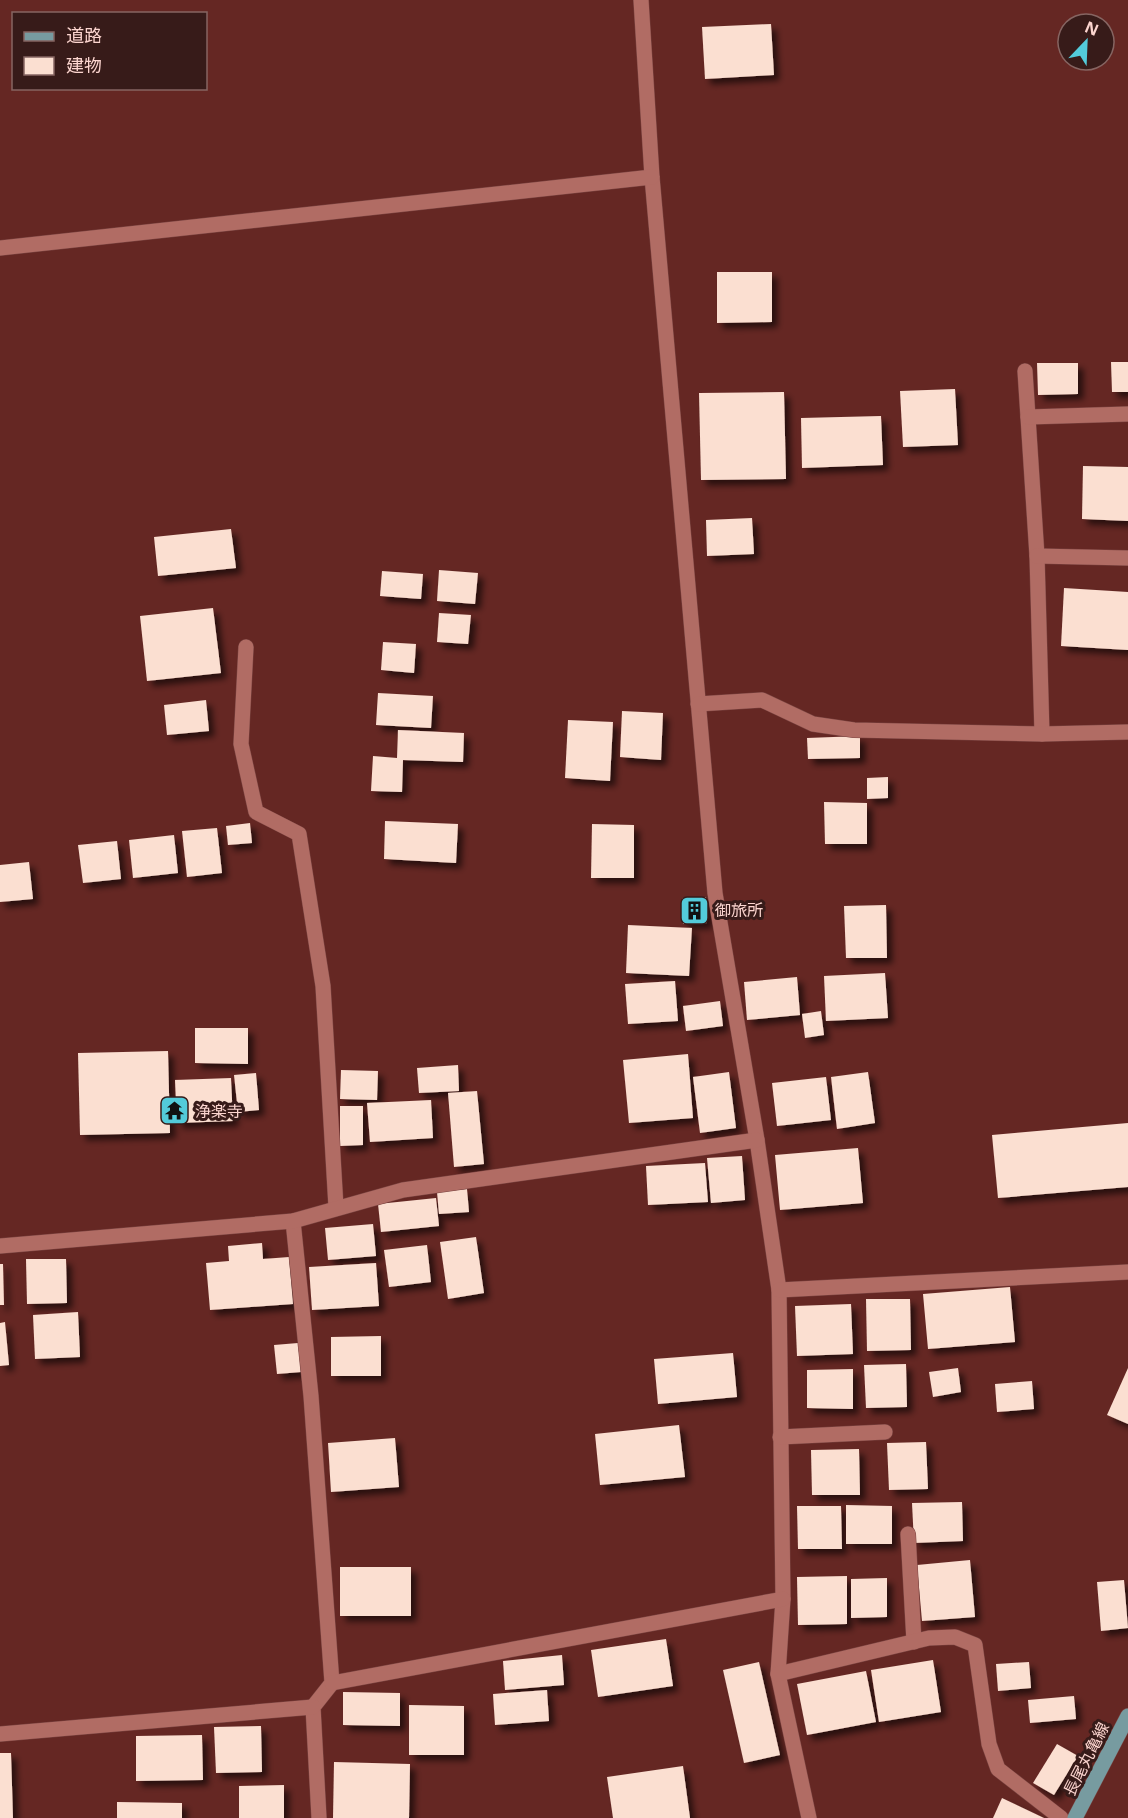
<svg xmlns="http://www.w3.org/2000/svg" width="1128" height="1818" font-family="'Noto Sans','Noto Sans JP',sans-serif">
<defs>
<filter id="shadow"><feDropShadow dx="5.5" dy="5.5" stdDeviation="3" flood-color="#0009"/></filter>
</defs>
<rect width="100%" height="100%" fill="#652723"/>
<g fill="#fbdfd1" filter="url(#shadow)">
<path d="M771 24 774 75 705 79 702 27Z"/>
<path d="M717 272H772V322L717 323Z"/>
<path d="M1111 362H1128V392H1112Z"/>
<path d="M1037 363H1078V394L1038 395Z"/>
<path d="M955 389 958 445 903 447 900 391Z"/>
<path d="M784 392 786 479 701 480 699 393Z"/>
<path d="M881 416 883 465 802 468 801 418Z"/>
<path d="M1083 466 1128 467V521L1082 519Z"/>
<path d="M752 518 754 554 707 556 706 520Z"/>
<path d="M231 529 236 568 158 576 154 537Z"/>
<path d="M439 570 478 573 475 604 437 601Z"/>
<path d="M382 571 423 574 421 599 380 596Z"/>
<path d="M1064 588 1128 592V650L1061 646Z"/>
<path d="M213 608 221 673 147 681 140 616Z"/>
<path d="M439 613 471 615 468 644 437 642Z"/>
<path d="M383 642 416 644 414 673 381 670Z"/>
<path d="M378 693 433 696 431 728 376 725Z"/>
<path d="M206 700 209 731 167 735 164 705Z"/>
<path d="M622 711 663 713 661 760 620 757Z"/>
<path d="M568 720 613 722 610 781 565 778Z"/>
<path d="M398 730 464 733 463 762 403 760 402 792 371 791 373 756 397 758Z"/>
<path d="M860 736V758L808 759 807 738Z"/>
<path d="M888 777V798L867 799V778Z"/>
<path d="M824 802 867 803V844H825Z"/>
<path d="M385 821 458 824 456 863 384 859Z"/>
<path d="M250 823 252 843 228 845 226 826Z"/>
<path d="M592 824 634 825V878H591Z"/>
<path d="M217 828 222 873 187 877 182 831Z"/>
<path d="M174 835 178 873 133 878 129 840Z"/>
<path d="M117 841 121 879 83 883 78 845Z"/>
<path d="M29 862 33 899 0 902V865Z"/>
<path d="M706 897 707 923 683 924 682 898Z"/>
<path d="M886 905 887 958H846L844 906Z"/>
<path d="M628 925 692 928 689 976 626 973Z"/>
<path d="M885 973 888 1018 826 1021 824 976Z"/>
<path d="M797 977 800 1015 747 1020 744 982Z"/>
<path d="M675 981 678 1021 628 1024 625 984Z"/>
<path d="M720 1001 723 1026 686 1031 683 1006Z"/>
<path d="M821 1011 824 1035 805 1038 802 1014Z"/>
<path d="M195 1028H248V1064L195 1063Z"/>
<path d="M168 1051 170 1133 80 1135 78 1053Z"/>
<path d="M688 1054 693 1118 629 1123 623 1060Z"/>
<path d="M458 1065 459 1091 419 1093 417 1068Z"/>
<path d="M341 1070 378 1071 377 1100 340 1099Z"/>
<path d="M729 1072 736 1128 700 1133 693 1077Z"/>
<path d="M868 1072 875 1123 837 1129 831 1077Z"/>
<path d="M256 1073 259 1110 238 1112 234 1075Z"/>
<path d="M826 1077 831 1120 777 1126 772 1083Z"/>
<path d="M231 1078 233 1121 177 1123 175 1080Z"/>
<path d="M477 1091 484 1164 454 1167 448 1093Z"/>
<path d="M431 1100 433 1138 370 1142 367 1103Z"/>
<path d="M340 1106H363V1145L340 1146Z"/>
<path d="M1128 1123V1187L998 1198 992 1135Z"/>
<path d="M858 1148 863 1203 780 1210 775 1155Z"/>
<path d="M742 1156 745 1200 711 1203 707 1158Z"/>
<path d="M705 1163 708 1202 648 1205 646 1166Z"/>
<path d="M467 1189 469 1212 439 1214 437 1192Z"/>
<path d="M436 1198 439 1226 381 1232 378 1204Z"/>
<path d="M373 1224 376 1256 328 1260 325 1228Z"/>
<path d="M476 1237 484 1293 448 1299 440 1242Z"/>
<path d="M262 1243 263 1259 289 1257 293 1304 210 1310 206 1263 229 1261 228 1246Z"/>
<path d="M427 1245 431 1282 389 1287 384 1250Z"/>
<path d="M26 1259H66L67 1303 27 1304Z"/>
<path d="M376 1263 379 1306 312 1310 309 1267Z"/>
<path d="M0 1264H3L4 1305H0Z"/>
<path d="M1010 1287 1015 1342 928 1349 923 1294Z"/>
<path d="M866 1299H910L911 1350 867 1351Z"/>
<path d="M851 1304 853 1354 797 1356 795 1306Z"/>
<path d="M78 1312 80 1357 35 1359 33 1315Z"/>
<path d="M5 1322 9 1365 0 1366V1323Z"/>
<path d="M381 1336V1376H331V1337Z"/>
<path d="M298 1343 301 1372 277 1374 274 1345Z"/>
<path d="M733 1353 737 1397 658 1404 654 1359Z"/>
<path d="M906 1364 907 1407 866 1408 864 1365Z"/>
<path d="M958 1368 961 1392 933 1397 929 1372Z"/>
<path d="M1128 1368V1424L1107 1415Z"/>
<path d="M853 1369V1409L807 1408V1370Z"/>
<path d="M1032 1381 1034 1409 997 1412 995 1384Z"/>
<path d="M679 1425 685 1477 600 1485 595 1434Z"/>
<path d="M395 1438 399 1487 331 1492 328 1443Z"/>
<path d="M926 1442 928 1489 889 1490 887 1443Z"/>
<path d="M859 1449 860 1495H812L811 1450Z"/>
<path d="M962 1502 963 1541 914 1543 912 1503Z"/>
<path d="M846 1505 892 1506V1544H846Z"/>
<path d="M797 1506H841L842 1549H798Z"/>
<path d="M970 1560 975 1617 922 1621 917 1565Z"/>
<rect x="340" y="1567" width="71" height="49"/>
<path d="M847 1576V1624L798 1625 797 1577Z"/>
<path d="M887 1578V1617L851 1618V1579Z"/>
<path d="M1124 1580 1128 1628 1101 1631 1097 1582Z"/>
<path d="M666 1639 673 1686 598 1697 591 1650Z"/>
<path d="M562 1655 564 1685 505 1690 503 1661Z"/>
<path d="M933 1660 941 1712 879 1722 871 1670Z"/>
<path d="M759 1662 780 1755 744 1763 723 1670Z"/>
<path d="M1029 1662 1031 1688 998 1691 996 1664Z"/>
<path d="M866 1671 876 1722 807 1735 797 1684Z"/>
<path d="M547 1690 549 1721 495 1725 493 1694Z"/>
<path d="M343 1692 400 1693V1726L343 1725Z"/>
<path d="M1074 1696 1076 1719 1030 1723 1028 1700Z"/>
<path d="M409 1705 464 1706V1755H409Z"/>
<path d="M261 1726 262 1772 216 1773 214 1727Z"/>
<path d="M202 1735 203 1780 136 1781V1736Z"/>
<path d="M1057 1744 1078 1756 1054 1795 1033 1783Z"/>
<path d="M0 1753H11L13 1818H0Z"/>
<path d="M334 1762 410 1764 409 1818H333Z"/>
<path d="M683 1766 690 1818H613L607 1777Z"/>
<path d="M284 1785V1818H239V1786Z"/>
<path d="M1002 1798 1044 1818H993Z"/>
<path d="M117 1802 182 1803V1818H117Z"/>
</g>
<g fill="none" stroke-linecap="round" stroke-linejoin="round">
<defs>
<g id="street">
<path d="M641 0 652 177 715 893 757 1140 779 1290 783 1599 778 1674 809 1818"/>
<path d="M0 248 652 177"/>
<path d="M1025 371 1037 556 1042 734"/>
<path d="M1028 417 1128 414"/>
<path d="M1037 556 1128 558"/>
<path d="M246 647 241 744 256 812 299 834 323 986 336 1207"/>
<path d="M698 704 762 700 813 724 854 730 1042 734 1128 732"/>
<path d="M293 1221 311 1396 332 1683 313 1707 319 1818"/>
<path d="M0 1246 293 1221 403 1190 757 1140"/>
<path d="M779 1290 1128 1272"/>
<path d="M780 1437 885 1432"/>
<path d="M908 1534 914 1642"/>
<path d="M778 1674 929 1638 955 1637 975 1645 989 1744 998 1769 1061 1818"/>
<path d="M332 1683 783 1599"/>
<path d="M0 1734 313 1707"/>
</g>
<path id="primary" d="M1075 1818 1128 1716"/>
</defs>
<use href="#street" stroke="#7a4441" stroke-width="16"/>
<use href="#primary" stroke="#7a4441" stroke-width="16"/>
<use href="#street" stroke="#b16c64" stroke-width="15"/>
<use href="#primary" stroke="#779ba0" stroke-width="15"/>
</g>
<defs>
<symbol id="building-square" viewBox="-11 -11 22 22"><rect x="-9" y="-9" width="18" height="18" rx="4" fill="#53cbda" stroke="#371b19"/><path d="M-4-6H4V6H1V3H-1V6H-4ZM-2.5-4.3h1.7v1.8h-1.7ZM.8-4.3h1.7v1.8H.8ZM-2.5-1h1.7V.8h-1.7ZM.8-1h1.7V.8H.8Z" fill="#111"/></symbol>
<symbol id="temple-square" viewBox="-11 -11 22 22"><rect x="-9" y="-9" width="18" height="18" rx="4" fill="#53cbda" stroke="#371b19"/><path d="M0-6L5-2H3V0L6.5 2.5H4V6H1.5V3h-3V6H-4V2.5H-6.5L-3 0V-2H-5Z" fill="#111"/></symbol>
</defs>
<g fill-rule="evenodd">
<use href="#building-square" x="678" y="894" width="33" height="33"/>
<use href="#temple-square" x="158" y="1094" width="33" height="33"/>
</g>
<g text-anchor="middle" stroke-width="6" stroke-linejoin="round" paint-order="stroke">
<g font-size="16" fill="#fcd5cf" stroke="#371b19" text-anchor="start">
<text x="715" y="916">御旅所</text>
<text x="195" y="1117">浄楽寺</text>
</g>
<g font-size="16" fill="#fcd5cf" stroke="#371b19">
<text transform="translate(1086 1759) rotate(-63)" y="6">長尾丸亀線</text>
</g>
</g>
<rect x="12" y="12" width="195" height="78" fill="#371b19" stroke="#866562" stroke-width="1.5"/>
<rect x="24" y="32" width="30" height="9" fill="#779ba0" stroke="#866562" stroke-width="1.5"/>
<text x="66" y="42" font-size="18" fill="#fcd5cf">道路</text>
<rect x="24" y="57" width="30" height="18" fill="#fbdfd1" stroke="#866562" stroke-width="1.5"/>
<text x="66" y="72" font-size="18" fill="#fcd5cf">建物</text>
<g transform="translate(1086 42) rotate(23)"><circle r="28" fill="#371b19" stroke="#866562" stroke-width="1.5"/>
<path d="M0-4.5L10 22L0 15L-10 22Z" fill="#53cbda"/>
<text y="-9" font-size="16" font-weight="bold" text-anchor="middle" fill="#fcd5cf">N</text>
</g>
</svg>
